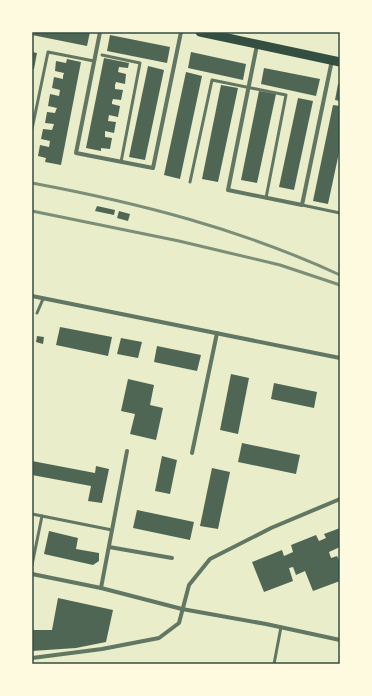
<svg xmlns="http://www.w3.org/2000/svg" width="372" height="696" font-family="'Fira Sans Condensed',sans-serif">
<rect width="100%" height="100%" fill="#e9edc9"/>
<g fill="#4f6655">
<path d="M32 32H90L87 46 32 35Z"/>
<path d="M110 35 170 47 167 63 107 51Z"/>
<path d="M32 52 37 53 34 69H32Z"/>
<path d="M191 52 246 64 243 80 188 68Z"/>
<path d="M104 58 129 63 128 68 119 67 118 72 126 74 125 84 116 82 115 85V89L123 90 121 100 113 99 112 102V104L120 106 118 117 109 115 108 121 116 122 114 133 105 131V137L112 138 110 149 101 148V151L86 148Z"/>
<path d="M67 59 81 62 61 165 45 162 46 158 38 156 40 145 49 147 50 141 41 139 43 129 52 130 54 124 45 123 47 112 55 113 56 110 57 108 48 106 50 94 59 96 60 90 52 88 54 77 63 79V76L64 73 55 71 56 61 66 63Z"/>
<path d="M148 66 164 70 145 160 129 157Z"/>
<path d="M264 68 320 79 316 96 261 84Z"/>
<path d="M186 72 202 76 180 179 164 175Z"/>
<path d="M338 84H340V101L335 100Z"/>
<path d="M221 85 238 88 218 182 202 179Z"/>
<path d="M259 91 276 94 257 183 241 180Z"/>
<path d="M298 98 313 101 294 190 279 187Z"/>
<path d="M333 105 340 106V148L328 204 313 201Z"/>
<path d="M97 206 115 210 114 215 95 211Z"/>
<path d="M119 211 130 214 128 221 117 218Z"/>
<path d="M60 327 112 337 108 356 56 345Z"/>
<path d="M37 336 44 337 43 344 36 342Z"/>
<path d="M121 338 142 342 138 358 117 354Z"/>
<path d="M157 346 201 355 197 371 154 362Z"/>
<path d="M231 374 249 378 238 434 220 430Z"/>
<path d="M128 379 154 385 150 405 163 408 156 440 130 434 135 414 121 411Z"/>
<path d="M274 383 317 392 314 408 271 399Z"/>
<path d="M242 443 300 455 296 474 238 462Z"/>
<path d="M162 456 177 460 170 494 155 491Z"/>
<path d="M32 461 95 473 96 466 109 469 102 503 88 501 91 486 32 475Z"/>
<path d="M212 468 230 472 218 529 200 526Z"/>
<path d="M137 510 194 522 190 540 133 528Z"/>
<path d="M340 528V547L329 552 331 558 337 556 340 563V581L313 591 305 571 296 575 293 567 289 568 293 581 264 592 252 562 282 550 284 556 293 552 291 545 316 535 319 541 326 538 324 534Z"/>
<path d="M49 531 78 538 76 549 99 553V561L93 565 44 554Z"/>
<path d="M58 598 113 610 106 642 76 648 32 651V630H52Z"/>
</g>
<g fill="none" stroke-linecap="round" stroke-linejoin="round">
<g stroke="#617663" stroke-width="3">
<path d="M102 55 140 63 121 162"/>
<path d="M32 129 48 52 94 61"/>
<path d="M190 182 212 80 286 95 266 198"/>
<path d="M302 205 340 213"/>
<path d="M37 313 43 299"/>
<path d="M32 514 112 530"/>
<path d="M32 565 42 516"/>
<path d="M274 664 281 627"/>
</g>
<g stroke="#617663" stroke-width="4">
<path d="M100 32 76 153 153 168 181 32"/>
<path d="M257 45 228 190 302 205 332 60"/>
<path d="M32 296 340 358"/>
<path d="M192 453 217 333"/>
<path d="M109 547 172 558"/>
<path d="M32 574 101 588 182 609 266 624 340 640"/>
<path d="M101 588 127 451"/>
<path d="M32 658 102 649 159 638 179 623 189 585 210 559 271 528 340 499"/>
</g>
<path stroke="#344e41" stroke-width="9" d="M200 32 340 62"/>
<g stroke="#7c8e77" stroke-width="3">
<path d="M32 183C139 203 241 229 340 275"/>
<path d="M32 211 179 241 280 265 340 285"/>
</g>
</g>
<rect width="372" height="696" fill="none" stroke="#fefae0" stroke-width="66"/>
<rect x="33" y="33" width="306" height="630" fill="none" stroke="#344e41" stroke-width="1.5"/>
</svg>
